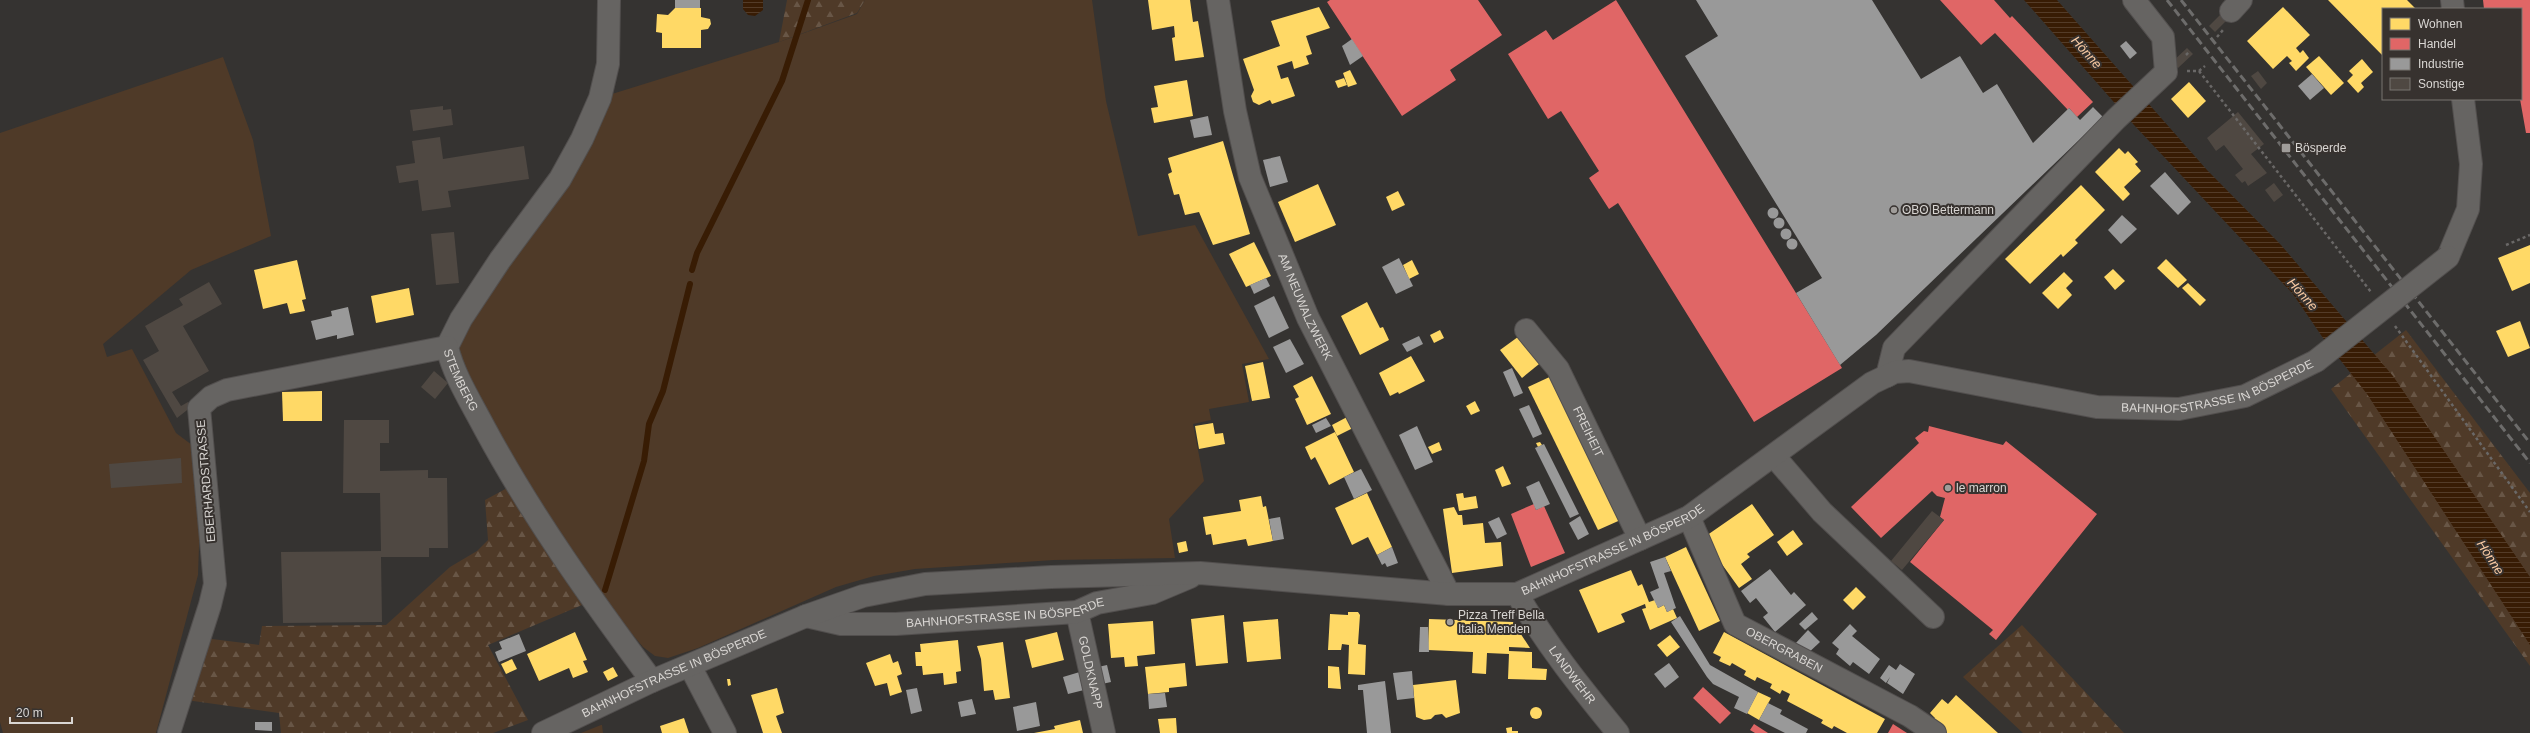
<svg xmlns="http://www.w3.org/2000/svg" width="2530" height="733" font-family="Arial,sans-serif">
<defs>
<pattern id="forest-firs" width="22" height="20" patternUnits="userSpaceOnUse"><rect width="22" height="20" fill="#4f3a28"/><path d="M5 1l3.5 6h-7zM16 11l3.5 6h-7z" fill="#685646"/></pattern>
<pattern id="water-rules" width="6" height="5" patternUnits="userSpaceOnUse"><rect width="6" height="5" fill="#381c04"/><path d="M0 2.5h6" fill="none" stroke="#543c28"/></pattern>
</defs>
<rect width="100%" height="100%" fill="#353331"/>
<g fill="#4f3a28">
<path d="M865 0H1092L1106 101 1138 236 1195 225 1269 359 1242 364 1249 402 1209 409 1211 420 1193 424 1204 481 1169 519 1175 558 1054 560 915 569 874 576 836 587 698 648 668 658 655 656 643 647 599 595 513 462 458 356 459 340 612 94 779 42 857 14Z"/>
<path d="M223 57 253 140 271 236 191 270 103 344 107 357 132 349 176 433 192 445 200 518 198 575 156 733H3L0 722V133Z"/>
<path d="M602 725 603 733H581L601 725Z"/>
</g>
<g fill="url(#forest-firs)">
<path d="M787 0H865L857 13 779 42Z"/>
<path d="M2406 330 2530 493V666L2331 389Z"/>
<path d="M511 486 582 605 488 645 528 720 493 733H281L279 713 186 700 204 638 259 645 262 626 386 625 450 567 477 551 488 540 485 500Z"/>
<path d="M2022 625 2124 733H2023L1963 677Z"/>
</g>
<g fill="url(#water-rules)">
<path d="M743 0H763V10L755 16 748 15 743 9Z"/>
<path d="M2024 0H2057L2207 170 2281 245 2393 376 2530 577V645L2367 394 2323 338 2293 294 2134 125Z"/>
</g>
<g fill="#ffd966">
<path d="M1148 0H1190L1193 22 1198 21 1204 57 1175 61 1172 38 1175 37 1174 26 1152 30Z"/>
<path d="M2328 0H2407L2416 9H2383V56Z"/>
<path d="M1319 7 1330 28 1306 36 1312 54 1306 56 1309 64 1294 69 1292 61 1277 66 1281 79 1288 77 1295 96 1272 104 1270 100 1259 105 1253 102 1251 96 1254 90 1243 59 1280 46 1271 21Z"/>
<path d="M2283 7 2310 35 2296 48 2300 53 2303 50 2309 58 2296 71 2289 63 2292 61 2287 56 2273 69 2247 41Z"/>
<path d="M675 8H701V17L710 19 711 24 708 29 701 30V48H662V33L656 32 657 14 668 15Z"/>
<path d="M2319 56 2344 83 2331 95 2306 67Z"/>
<path d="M2362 59 2373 72 2361 83 2364 87 2358 93 2347 81 2353 75 2349 71Z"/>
<path d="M1350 70 1357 84 1348 87 1343 73Z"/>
<path d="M1344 78 1347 85 1338 88 1335 81Z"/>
<path d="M1187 80 1193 116 1154 123 1151 108 1158 107 1154 86Z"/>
<path d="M2189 82 2206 101 2188 118 2171 99Z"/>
<path d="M1223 141 1250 234 1213 245 1199 212 1185 215 1179 194 1174 195 1168 174 1172 172 1168 158Z"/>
<path d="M2119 148 2125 154 2128 151 2138 162 2135 164 2141 171 2124 187 2130 194 2123 201 2095 172Z"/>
<path d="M1318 184 1336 225 1295 242 1278 202Z"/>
<path d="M2081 185 2105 210 2075 240 2078 243 2063 257 2061 254 2030 284 2005 259Z"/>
<path d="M1398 191 1405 205 1392 211 1386 197Z"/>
<path d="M1254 242 1271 276 1246 287 1229 254Z"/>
<path d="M2530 245V283L2512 291 2498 258Z"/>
<path d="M2166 259 2187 280 2178 288 2157 268Z"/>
<path d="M297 260 306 299 302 300 305 311 290 314 287 303 263 309 254 270Z"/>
<path d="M1412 260 1419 274 1409 279 1403 265Z"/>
<path d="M2113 269 2125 281 2115 290 2104 277Z"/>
<path d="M2064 272 2073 281 2066 288 2072 295 2058 309 2042 293Z"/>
<path d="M2188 283 2206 300 2200 306 2182 288Z"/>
<path d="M409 288 414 315 376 323 371 296Z"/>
<path d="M1367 302 1380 328 1383 327 1389 340 1360 355 1341 316Z"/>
<path d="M2520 321 2530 348 2508 357 2496 331Z"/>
<path d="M1440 330 1444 338 1434 343 1430 335Z"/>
<path d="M1522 334 1544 360 1522 378 1500 350Z"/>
<path d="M1411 356 1425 381 1399 394 1398 392 1390 396 1379 373Z"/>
<path d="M1263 362 1270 398 1252 401 1245 366Z"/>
<path d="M1556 374 1625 518 1598 530 1528 387Z"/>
<path d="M1312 376 1331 414 1307 425 1295 399 1299 397 1293 386Z"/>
<path d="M322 391V421H283L282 392Z"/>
<path d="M1475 401 1480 411 1471 415 1466 406Z"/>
<path d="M1349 416 1355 427 1337 436 1332 425Z"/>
<path d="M1213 423 1215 434 1223 433 1225 444 1199 449 1195 426Z"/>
<path d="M1335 432 1354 472 1329 485 1315 457 1311 460 1305 447Z"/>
<path d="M1439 442 1442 450 1432 454 1428 447Z"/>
<path d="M1540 442 1542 445 1538 447 1536 443Z"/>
<path d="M1503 466 1511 484 1502 487 1495 470Z"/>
<path d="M1367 493 1392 547 1377 555 1368 537 1352 545 1335 508Z"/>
<path d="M1463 493 1464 498 1476 496 1478 508 1459 511 1456 494Z"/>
<path d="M1261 496 1263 507 1266 506 1273 541 1248 546 1246 539 1213 545 1211 534 1206 535 1203 517 1241 511 1239 500Z"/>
<path d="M1752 504 1774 535 1747 554 1750 557 1741 564 1752 579 1739 588 1703 538Z"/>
<path d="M1454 507 1458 515H1462L1463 525 1483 523 1485 543 1501 542 1503 566 1452 573 1443 509Z"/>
<path d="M1793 530 1803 544 1787 556 1777 542Z"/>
<path d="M1186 541 1188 551 1179 553 1177 543Z"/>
<path d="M1686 547 1720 621 1699 631 1665 557Z"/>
<path d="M1631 570 1638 586 1642 584 1649 602 1655 600 1658 608 1664 605 1667 612 1673 609 1677 618 1650 630 1642 609 1646 608 1645 604 1621 614 1625 622 1598 633 1579 590Z"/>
<path d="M1856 587 1866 597 1853 610 1843 600Z"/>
<path d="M1348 612H1358L1360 615 1358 644 1366 645 1365 675 1348 674 1349 645 1342 644 1341 650H1328L1330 614 1348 615Z"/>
<path d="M1224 615 1228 663 1196 666 1191 619Z"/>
<path d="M1278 619 1281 659 1247 662 1243 622Z"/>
<path d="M1429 619 1513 622 1530 648 1509 647V651L1532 652V668L1547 669 1546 680 1508 679 1509 654 1487 653 1486 674 1472 673 1473 652 1428 650Z"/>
<path d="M1153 621 1155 654 1137 656 1138 666 1125 667 1124 657 1111 658 1108 624Z"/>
<path d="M575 632 587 660 583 661 588 672 573 678 569 668 539 681 527 654Z"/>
<path d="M1057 632 1064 660 1032 668 1025 640Z"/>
<path d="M1724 632 1885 719 1877 733H1847L1834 726 1832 729 1821 723 1823 720 1787 701 1790 694 1782 690 1780 694 1770 688 1772 684 1757 677 1755 681 1744 675 1746 671 1732 663 1730 666 1719 661 1721 657 1713 653Z"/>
<path d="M1670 635 1680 647 1667 657 1657 645Z"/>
<path d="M958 640 961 671 956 672 957 683 944 685 943 673 923 675 922 666H916L915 652H921L920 644Z"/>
<path d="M1003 642 1010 698 995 700 993 690 984 691 981 659 977 646Z"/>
<path d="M890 654 893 663 898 661 902 674 897 676 902 692 890 696 887 683 875 686 866 663Z"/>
<path d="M512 659 517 669 506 674 501 664Z"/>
<path d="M1185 663 1187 686 1169 688V692L1148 694 1145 667Z"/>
<path d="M1328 666 1339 667 1341 689 1328 688Z"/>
<path d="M613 667 618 676 608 681 603 672Z"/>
<path d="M727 679H730L731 685 728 686Z"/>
<path d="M1456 680 1460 713 1446 718 1442 714 1435 715 1431 719 1424 720 1416 717 1413 685Z"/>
<path d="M777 688 784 713 776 716 782 733H763L751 695Z"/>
<path d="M1758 692 1771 698 1759 720 1747 713Z"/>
<path d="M1956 695 1998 733H1945L1932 721 1935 718 1930 713 1942 699 1948 704Z"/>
<circle cx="1536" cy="713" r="6"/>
<path d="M684 718 689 733H662L660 726Z"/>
<path d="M1176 718 1177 733H1160L1158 719Z"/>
<path d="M1080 720 1083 733H1034L1055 729 1054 726Z"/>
<path d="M1512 727V731H1518V733H1507L1506 728Z"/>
</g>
<g fill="#e06666">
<path d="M1330 0H1478L1502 35 1450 70 1456 80 1402 116 1327 2Z"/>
<path d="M1616 0 1842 368 1754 422 1618 203 1609 209 1589 178 1599 171 1561 111 1548 119 1508 54 1546 30 1553 40Z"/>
<path d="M1940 0H1994L2010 18 2012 16 2093 102 2077 117 2069 108 2068 110 1995 33 1981 45Z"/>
<path d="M2483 0H2530V133H2526L2520 99 2521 9H2484Z"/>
<path d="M1929 426 2003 445 2006 441 2097 514 1996 640 1989 634 1993 630 1910 562 1944 520 1940 517 1945 498 1937 496 1932 491 1881 538 1851 507 1919 443 1915 438 1924 431 1928 432Z"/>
<path d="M1534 504 1536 510 1544 506 1565 553 1531 567 1511 514Z"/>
<path d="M1703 687 1731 713 1720 724 1693 698Z"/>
<path d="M1754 724 1768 733H1755L1750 730Z"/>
<path d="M1893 724 1907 733H1888Z"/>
</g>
<g fill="#999">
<rect x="675" y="0" width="25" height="8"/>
<path d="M1696 0H1872L1921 79 1960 56 1983 93 1997 84 2033 143 2069 108 2080 120 2093 107 2103 117 1876 335 1840 365 1796 293 1822 278 1685 56 1718 36Z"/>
<path d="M1352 39 1363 56 1350 65 1342 46Z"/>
<path d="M2126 41 2137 53 2130 59 2120 46Z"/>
<path d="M2312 74 2324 88 2310 100 2298 86Z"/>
<path d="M1208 116 1212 135 1194 138 1190 120Z"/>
<path d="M1280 156 1288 182 1270 187 1263 160Z"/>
<path d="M2165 172 2191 202 2178 215 2150 186Z"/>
<circle cx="1773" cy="213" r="5.5"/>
<path d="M2122 215 2137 229 2121 244 2108 230Z"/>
<circle cx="1779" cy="223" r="5.5"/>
<circle cx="1786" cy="234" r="5.5"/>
<circle cx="1792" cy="244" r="5.5"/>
<path d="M1399 258 1413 286 1396 294 1382 267Z"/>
<path d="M1266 278 1270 286 1254 294 1250 285Z"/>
<path d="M1274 296 1289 328 1269 338 1254 306Z"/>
<path d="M348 307 354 335 337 339V335L316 340 311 321 332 316 331 311Z"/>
<path d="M1419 336 1423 344 1407 352 1402 344Z"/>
<path d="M1290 339 1304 364 1286 373 1273 347Z"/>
<path d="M1512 368 1523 393 1514 397 1503 372Z"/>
<path d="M1529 405 1542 434 1533 438 1519 409Z"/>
<path d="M1326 418 1331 426 1316 433 1312 425Z"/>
<path d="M1417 426 1433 462 1415 470 1399 435Z"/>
<path d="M1544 444 1579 514 1570 518 1535 448Z"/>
<path d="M1361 469 1372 490 1354 499 1344 477Z"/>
<path d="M1539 481 1550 504 1536 510 1526 487Z"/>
<path d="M1580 516 1589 534 1578 540 1569 523Z"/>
<path d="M1280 517 1284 539 1273 541 1269 519Z"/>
<path d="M1499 517 1507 534 1497 539 1488 522Z"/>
<path d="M1392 547 1398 563 1387 567 1385 563 1382 565 1377 555Z"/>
<path d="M1665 557 1671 571 1664 573 1676 608 1667 612 1664 605 1658 608 1650 592 1659 588 1650 562Z"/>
<path d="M1770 569 1791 595 1794 592 1806 605 1775 632 1763 617 1768 613 1756 598 1750 603 1741 591Z"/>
<path d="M1812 612 1818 619 1805 630 1799 624Z"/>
<path d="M1680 616 1710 665 1758 692 1747 714 1734 708 1739 697 1713 684 1707 677 1671 622Z"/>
<path d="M1850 624 1857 631 1852 636 1880 659 1869 674 1853 662 1850 666 1836 654 1839 649 1832 643Z"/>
<path d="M1420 627H1428L1429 652H1419Z"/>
<path d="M1808 630 1820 642 1805 656 1794 645Z"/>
<path d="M519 634 526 651 499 662 495 652 502 649 499 642Z"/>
<path d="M1669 663 1679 677 1665 688 1654 674Z"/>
<path d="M1900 664 1915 674 1903 694 1887 683 1890 677 1886 683 1880 678 1889 665 1896 670Z"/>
<path d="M1107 665 1111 682 1102 684 1098 667Z"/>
<path d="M1083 671 1088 689 1068 694 1063 677Z"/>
<path d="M1412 671 1414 698 1397 700 1393 673Z"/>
<path d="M1385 681 1391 733H1367L1363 690H1358V685Z"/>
<path d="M917 688 922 711 911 714 906 690Z"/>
<path d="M1165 693 1167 707 1149 709 1148 694Z"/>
<path d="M972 699 976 714 961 717 958 702Z"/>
<path d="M1036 702 1040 726 1017 731 1013 707Z"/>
<path d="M1768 703 1782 710 1780 714 1808 729 1806 733H1785L1759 720Z"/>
<path d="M255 722H272V731L255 730Z"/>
</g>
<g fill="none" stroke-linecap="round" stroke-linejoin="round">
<g stroke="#381c04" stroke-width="6">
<path d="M692 270 697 253 782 81 808 0"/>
<path d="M605 590 644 461 649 424 663 391 690 284"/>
</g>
</g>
<g fill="#4f4842">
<path d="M2223 12 2229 18 2215 32 2209 26Z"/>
<path d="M2187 48 2193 54 2178 68 2172 62Z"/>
<path d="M2258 71 2267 83 2261 89 2251 76Z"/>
<path d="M443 106V110L451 109 453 125 413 131 410 110Z"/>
<path d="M2238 112 2264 144 2251 154 2267 173 2248 186 2245 181 2242 183 2235 175 2243 169 2224 145 2216 151 2207 138Z"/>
<path d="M440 137 443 159 524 146 529 179 448 191 451 207 422 211 418 180 399 183 396 166 415 163 412 141Z"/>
<path d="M2274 183 2283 195 2274 202 2265 190Z"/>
<path d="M454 232 459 283 436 285 431 234Z"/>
<path d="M209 282 222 304 183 326 209 371 172 392 181 406 188 402 191 407 177 418 143 360 159 351 145 326 183 305 179 299Z"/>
<path d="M434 371 448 383 435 399 421 387Z"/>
<path d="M344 420H389V443H380V471L428 470V478H447L448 548H429V557H381L382 622 283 623 281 552 381 551 380 493H343Z"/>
<path d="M181 458 182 483 111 488 109 464Z"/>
<path d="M1932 511 1944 520 1902 570 1891 561Z"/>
</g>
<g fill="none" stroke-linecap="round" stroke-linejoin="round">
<defs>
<g id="minor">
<path id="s1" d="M609 0 608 64 600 98 582 139 560 179 500 260 461 319 447 347C454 376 471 402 485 429 533 518 592 600 652 681"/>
<path id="s2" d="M1218 0 1235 111 1250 177 1308 318 1449 594"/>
<path d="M2452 0 2453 9"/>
<path d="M2231 11 2241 0"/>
<path d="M2448 257 2468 209 2471 164 2463 99"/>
<path id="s3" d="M1526 330 1558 369 1640 539"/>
<path d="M1887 376 1894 348 2116 119 2166 72 2163 37 2134 0"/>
<path d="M1774 456 1822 512 1933 617"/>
<path id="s4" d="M1689 517 1735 624 1910 716 1935 733"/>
<path id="s5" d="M1517 594C1546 644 1581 688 1618 733"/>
<path id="s6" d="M1077 612 1104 733"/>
<path id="s7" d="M806 616 841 624H896L1077 612 1097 603 1152 593 1190 577"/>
<path d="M690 666 725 733"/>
<path d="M169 733 210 605 215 584 199 408 211 397 227 390 447 347"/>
<path id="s8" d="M543 733 652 681 806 616 863 596 925 584 1051 577 1200 573 1449 594H1517L1689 517 1872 383 1895 372 1909 371 2097 407 2179 409 2245 396 2316 361"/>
</g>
</defs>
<use href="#minor" stroke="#524f4e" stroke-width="24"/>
<g stroke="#6a6867" stroke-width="2.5" stroke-dasharray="3 3" stroke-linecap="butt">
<path d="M2217 37 2223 30"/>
<path d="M2186 55 2190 51"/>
<path d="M2187 71H2199L2371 292"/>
<path d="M2199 71 2205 66"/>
<path d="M2506 245 2530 235"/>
<path d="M2395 326 2530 512"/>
</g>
<use href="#minor" stroke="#666462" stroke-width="22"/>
<g stroke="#6d6c6b" stroke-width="3" stroke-dasharray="8 4" stroke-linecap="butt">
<path d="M2167 0 2530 463"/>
<path d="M2181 0 2530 443"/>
</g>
<defs>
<path id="minor-bridge" d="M2316 361 2448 257"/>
</defs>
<use href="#minor-bridge" stroke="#524f4e" stroke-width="24" stroke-linecap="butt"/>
<use href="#minor-bridge" stroke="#666462" stroke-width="22"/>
</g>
<g fill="#a09d9a" stroke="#37322f" stroke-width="1.5">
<rect x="2281" y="143" width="10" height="10" rx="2"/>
<circle cx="1894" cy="210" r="4"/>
<circle cx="1948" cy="488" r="4"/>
<circle cx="1450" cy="622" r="4"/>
</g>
<g text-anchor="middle" stroke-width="4" stroke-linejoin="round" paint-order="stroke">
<g font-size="12" fill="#d9d6d3" stroke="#37322f" text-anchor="start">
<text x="2295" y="152">Bösperde</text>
<text x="1902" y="214">OBO Bettermann</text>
<text x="1956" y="492">le marron</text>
<text x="1458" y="619">Pizza Treff Bella<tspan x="1458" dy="14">Italia Menden</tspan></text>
</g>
<g font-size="12" fill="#d9d6d3" stroke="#37322f">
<text dy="4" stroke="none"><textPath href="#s2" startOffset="321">AM NEUWALZWERK</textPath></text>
<text dy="4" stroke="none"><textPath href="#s1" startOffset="428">STEMBERG</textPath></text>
<text dy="4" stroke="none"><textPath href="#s8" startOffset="1775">BAHNHOFSTRASSE IN BÖSPERDE</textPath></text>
<text dy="4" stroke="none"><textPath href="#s3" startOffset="120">FREIHEIT</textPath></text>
<text transform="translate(206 481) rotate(-95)" y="4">EBERHARDSTRASSE</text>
<text dy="4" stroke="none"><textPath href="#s8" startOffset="1110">BAHNHOFSTRASSE IN BÖSPERDE</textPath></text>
<text dy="4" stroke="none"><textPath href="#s7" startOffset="201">BAHNHOFSTRASSE IN BÖSPERDE</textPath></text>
<text dy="4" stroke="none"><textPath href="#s4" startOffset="172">OBERGRABEN</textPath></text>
<text dy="4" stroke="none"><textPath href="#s6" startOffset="62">GOLDKNAPP</textPath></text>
<text dy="4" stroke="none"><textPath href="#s8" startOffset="144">BAHNHOFSTRASSE IN BÖSPERDE</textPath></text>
<text dy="4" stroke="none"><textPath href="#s5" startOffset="98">LANDWEHR</textPath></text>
</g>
<g font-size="13" font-style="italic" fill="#f9caa3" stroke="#37322f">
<text transform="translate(2087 52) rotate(48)" y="5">Hönne</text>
<text transform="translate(2303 294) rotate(48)" y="5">Hönne</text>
<text transform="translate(2491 557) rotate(57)" y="5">Hönne</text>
</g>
</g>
<rect x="2382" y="8" width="140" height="92" fill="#37322f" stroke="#787471"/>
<rect x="2390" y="18" width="20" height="12" fill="#ffd966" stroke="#787471"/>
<text x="2418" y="28" font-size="12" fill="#d9d6d3">Wohnen</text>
<rect x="2390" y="38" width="20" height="12" fill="#e06666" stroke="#787471"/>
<text x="2418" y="48" font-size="12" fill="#d9d6d3">Handel</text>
<rect x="2390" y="58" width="20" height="12" fill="#999999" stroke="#787471"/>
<text x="2418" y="68" font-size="12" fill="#d9d6d3">Industrie</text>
<rect x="2390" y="78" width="20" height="12" fill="#4f4842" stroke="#787471"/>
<text x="2418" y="88" font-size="12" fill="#d9d6d3">Sonstige</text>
<path d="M10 717v6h62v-6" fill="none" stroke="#d9d6d3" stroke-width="2"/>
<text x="16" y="717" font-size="12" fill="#d9d6d3" stroke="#37322f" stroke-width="3" paint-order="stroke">20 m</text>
</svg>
